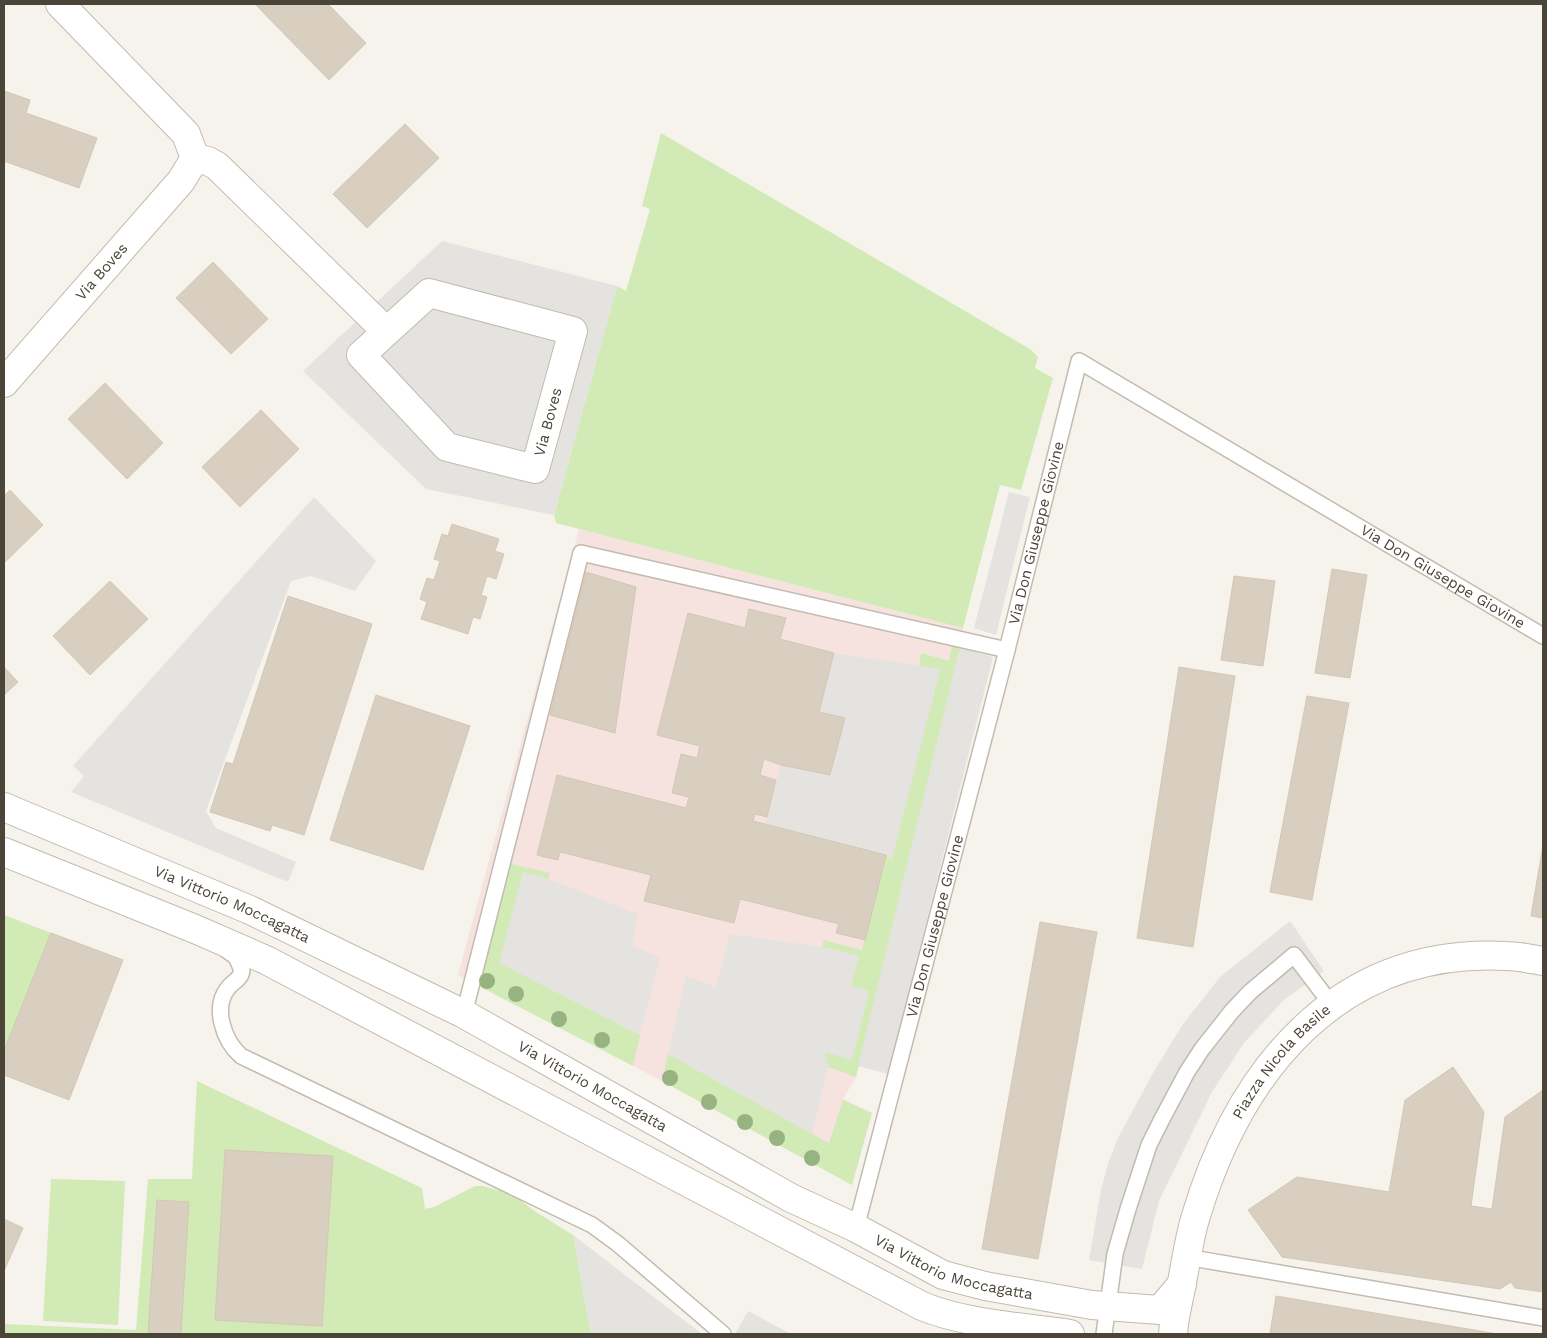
<svg xmlns="http://www.w3.org/2000/svg" width="1547" height="1338" font-family="'Work Sans',sans-serif">
<rect width="100%" height="100%" fill="#f6f3ec"/>
<path fill="#f6e3e0" d="M579 529 963 628 960 648 856 1077 843 1099 872 1113 852 1185 662 1081 458 975Z"/>
<g fill="#d2eab5">
<path d="M661 133 1030 349 1038 357 1035 368 1053 378 1021 490 1000 485 963 628 556 523 554 515 617 286 626 291 650 209 642 206Z"/>
<path d="M952 646 960 648 856 1077 828 1067 824 1051 851 986 858 956 822 947 824 940 862 950 886 855 891 860 940 670 919 666 921 653 949 661Z"/>
<path d="M511 864 550 873 548 879 523 873 500 963 640 1035 633 1066 475 984Z"/>
<path d="M4 915 51 933 4 1051Z"/>
<path d="M668 1054 829 1143 843 1100 872 1113 852 1185 662 1081Z"/>
<path d="M197 1081 422 1188 425 1209 434 1207 475 1186H483L512 1194 536 1212 573 1235 591 1334H4V1324L136 1330 148 1179H192Z"/>
<path d="M51 1179 125 1181 118 1325 43 1321Z"/>
</g>
<g fill="#e5e3e0">
<path d="M442 241 617 286 554 515 426 489 303 371Z"/>
<path d="M1009 492 1030 497 996 635 974 628Z"/>
<path d="M314 497 376 561 355 591 311 576 291 581 206 811 216 828 296 862 288 882 71 792 84 776 73 766Z"/>
<path d="M960 648 993 657 888 1074 858 1066Z"/>
<path d="M834 653 940 669 892 860 886 855 765 824 781 765 830 775 845 719 819 712Z"/>
<path d="M523 872 548 879 638 914 632 945 660 958 640 1035 499 963Z"/>
<path d="M1290 921 1324 971 1284 1000 1244 1043 1212 1092 1159 1201 1142 1269 1089 1260 1101 1190 1108 1164 1117 1140 1153 1073 1183 1024 1220 977Z"/>
<path d="M730 934 822 947 859 956 851 986 869 991 852 1060 825 1052 828 1067 812 1134 668 1054 686 976 716 987Z"/>
<path d="M573 1235 702 1334H591Z"/>
<path d="M748 1311 791 1334H735Z"/>
</g>
<g fill="#d8cfc1" stroke="#d3c7b4">
<path d="M255 4H328L366 43 329 80Z"/>
<path d="M4 91 30 100 26 113 97 138 79 188 4 161Z"/>
<path d="M405 124 439 158 367 228 333 194Z"/>
<path d="M213 262 268 319 231 354 176 298Z"/>
<path d="M105 383 163 443 127 479 68 419Z"/>
<path d="M261 410 299 449 240 507 202 467Z"/>
<path d="M10 490 43 525 4 563V496Z"/>
<path d="M452 524 499 539 495 551 504 554 496 579 487 576 481 595 487 597 480 619 473 617 468 634 421 619 427 602 420 599 427 578 434 580 440 561 434 559 442 534 448 536Z"/>
<path d="M1332 569 1367 575 1350 678 1315 673Z"/>
<path d="M586 572 636 587 615 733 550 715Z"/>
<path d="M1234 576 1275 581 1263 666 1221 660Z"/>
<path d="M110 581 148 619 90 675 53 636Z"/>
<path d="M288 596 372 624 304 835 272 825 270 831 210 812 226 762 233 764Z"/>
<path d="M749 609 786 618 780 639 834 653 819 712 845 718 830 775 781 765 764 759 760 775 776 780 767 817 755 814 753 821 886 855 865 940 836 933 839 924 740 899 734 923 644 901 651 875 560 852 558 860 537 855 557 775 686 808 689 797 672 793 681 754 697 758 700 746 657 735 688 613 745 628Z"/>
<path d="M4 667 18 682 4 695Z"/>
<path d="M1179 667 1235 676 1193 947 1137 938Z"/>
<path d="M376 695 470 726 423 870 330 840Z"/>
<path d="M1307 696 1349 703 1312 900 1270 892Z"/>
<path d="M1543 845V918L1531 916Z"/>
<path d="M1040 922 1097 932 1038 1259 982 1249Z"/>
<path d="M51 933 123 960 69 1100 4 1075V1051Z"/>
<path d="M1453 1067 1484 1112 1471 1206 1492 1209 1505 1117 1543 1090V1292L1515 1288 1511 1282 1500 1289 1282 1257 1248 1210 1297 1177 1389 1192 1405 1100Z"/>
<path d="M225 1150 333 1156 322 1326 215 1320Z"/>
<path d="M157 1200 189 1202 181 1334H148Z"/>
<path d="M4 1219 23 1228 4 1271Z"/>
<path d="M1276 1296 1497 1334H1270Z"/>
</g>
<g fill="none" stroke-linecap="round" stroke-linejoin="round">
<defs>
<g id="lane">
<path d="M225 949 236 957 242 970C241 980 233 981 228 988 212 1008 224 1041 241 1056L592 1225 618 1244 723 1334"/>
<path d="M464 1014 581 553 1007 650"/>
<path id="s1" d="M856 1228 1007 650 1079 361 1543 636"/>
<path d="M1186 1257 1543 1318"/>
<path d="M1104 1334 1115 1254 1128 1209 1149 1145 1162 1119 1187 1072 1202 1049 1232 1011 1250 992 1294 955 1331 1004"/>
</g>
<g id="street">
<path d="M195 158 208 161 217 166 386 331"/>
<path d="M429 293 573 331 535 469 447 447 361 355Z"/>
<path id="s2" d="M4 383 181 181 195 158 186 134 60 4"/>
<path id="s3" d="M4 807 250 910 464 1014 791 1198 856 1228 943 1275 985 1286 1092 1305 1160 1310 1182 1284"/>
<path d="M4 852 195 929 266 960 922 1306C965 1324 1024 1327 1070 1334"/>
<path id="s4" d="M1173 1334C1174 1315 1179 1301 1182 1282 1186 1261 1189 1240 1195 1219 1239 1071 1337 947 1506 956 1518 956 1531 959 1543 961"/>
</g>
</defs>
<use href="#lane" stroke="#c2bbae" stroke-width="18"/>
<use href="#street" stroke="#c2bbae" stroke-width="30"/>
<use href="#lane" stroke="#fff" stroke-width="15"/>
<use href="#street" stroke="#fff" stroke-width="28"/>
</g>
<g fill="#97b381">
<circle cx="487" cy="981" r="8"/>
<circle cx="516" cy="994" r="8"/>
<circle cx="559" cy="1019" r="8"/>
<circle cx="602" cy="1040" r="8"/>
<circle cx="670" cy="1078" r="8"/>
<circle cx="709" cy="1102" r="8"/>
<circle cx="745" cy="1122" r="8"/>
<circle cx="777" cy="1138" r="8"/>
<circle cx="812" cy="1158" r="8"/>
</g>
<g text-anchor="middle" stroke-width="4.5" stroke-linejoin="round" paint-order="stroke">
<g font-size="15" fill="#4b4439" stroke="#fff">
<text dy="5" stroke="none"><textPath href="#s2" startOffset="148">Via Boves</textPath></text>
<text transform="translate(548 422) rotate(-75)" y="5">Via Boves</text>
<text dy="5" stroke="none"><textPath href="#s1" startOffset="718">Via Don Giuseppe Giovine</textPath></text>
<text dy="5" stroke="none"><textPath href="#s1" startOffset="1318">Via Don Giuseppe Giovine</textPath></text>
<text dy="5" stroke="none"><textPath href="#s3" startOffset="248">Via Vittorio Moccagatta</textPath></text>
<text dy="5" stroke="none"><textPath href="#s1" startOffset="312">Via Don Giuseppe Giovine</textPath></text>
<text dy="5" stroke="none"><textPath href="#s4" startOffset="299">Piazza Nicola Basile</textPath></text>
<text dy="5" stroke="none"><textPath href="#s3" startOffset="652">Via Vittorio Moccagatta</textPath></text>
<text dy="5" stroke="none"><textPath href="#s3" startOffset="1058">Via Vittorio Moccagatta</textPath></text>
</g>
</g>
<rect width="1547" height="1338" fill="none" stroke="#4b4439" stroke-width="10"/>
</svg>
